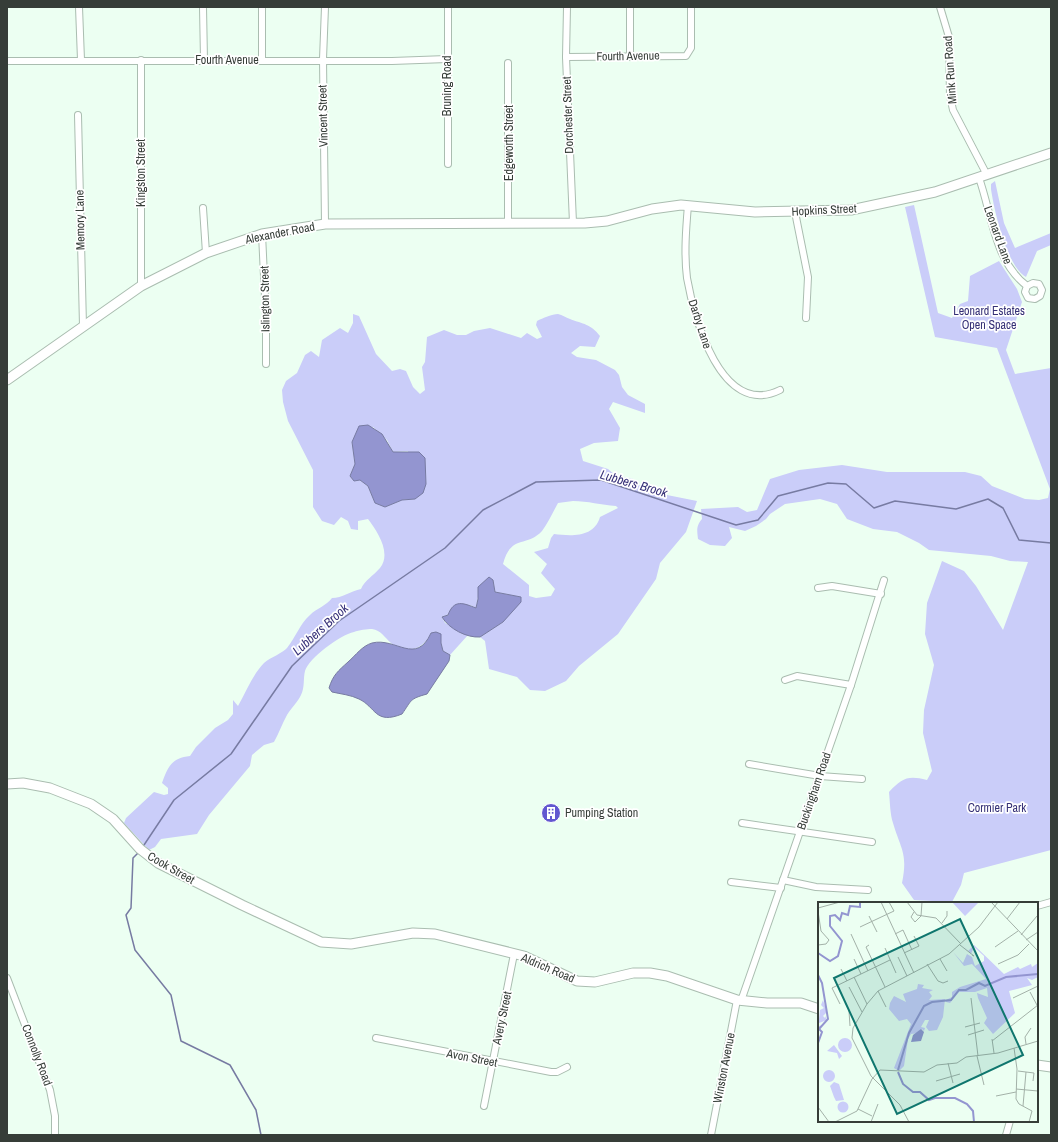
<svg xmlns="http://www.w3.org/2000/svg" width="1058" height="1142" font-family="'Archivo Narrow',sans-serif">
<rect width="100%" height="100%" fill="#ecfff2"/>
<g fill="#cacdf9" fill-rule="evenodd">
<path d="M995 181 1004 223 1015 248 1051 233V245L1037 251 1026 277C1007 267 994 210 991 189V184Z"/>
<path d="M914 205 938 313 952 318 960 304 968 301 970 276 999 261 1017 289 1022 302 1006 350 1015 374 1051 368V850L964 873 961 885 952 902 914 900 902 883C908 853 901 850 893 823 890 814 890 802 889 792 902 778 908 775 927 780L932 771 923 733 924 710 934 665 925 634 927 603 942 561 964 571 976 586 1003 630 1028 562 1010 561 991 556 929 550 919 543 897 532 873 529 847 519 837 504 820 499 785 504 770 514 766 519 756 526 745 531 729 527 732 538 725 546 710 545 698 539C697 530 696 526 702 519L701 509 738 507 747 512 757 510 770 479 799 470 842 465 887 472H965L981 476 992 486 1025 499 1039 500 1048 498 1050 489 997 348 935 337 905 207Z"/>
<path d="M353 314 359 316 376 354 392 371 400 369 406 371 413 387 420 394 425 390 422 367 425 362 427 337 444 330 457 335H466L474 331 490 328 521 338 527 333 537 339 542 337 536 325 537 321C543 318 552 314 558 314 562 315 567 318 570 319 583 324 591 324 600 336L595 347 580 346 571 353 577 357 596 360 615 370 619 375 622 387 628 395 645 404V413L613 402 609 409 620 428 618 441 594 443 580 449 583 461 608 469 615 475 633 479 639 485 662 494 697 501 686 532 660 563 656 579 618 634 579 666 566 681 545 691 530 690 517 677 489 669 485 641 480 637 503 622 521 597 495 592 493 580 479 591 476 608 470 605 442 617 445 623 468 635 450 655 443 651 441 643V639L431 633C424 649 405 656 391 643 385 638 381 630 372 629 367 629 359 630 354 632 340 635 309 658 305 671 303 679 305 687 301 695 298 702 291 708 287 715 282 724 279 733 274 742L264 745 252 755 250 766 209 815 197 834 161 839 155 847 149 850 124 823 126 818 154 792 164 795 168 794V788L162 783C168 766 172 758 190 756L196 747 215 728 228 720 233 714V700L238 706C246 692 253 674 264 663 271 657 283 653 287 648 296 637 299 625 310 615 317 608 326 606 332 598 342 598 351 591 361 589 365 580 373 576 380 568 392 553 377 531 368 519L358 521V530L351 529 348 521 341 517 334 525 322 521 313 507V470L288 421 283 402 282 390 286 381 297 373 305 355 311 351 319 357 322 340 340 328 348 333 353 323ZM373 427 387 440 393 452 408 451 415 499 402 500 385 507 375 503 368 486 360 480 354 481 350 476 355 464 352 442ZM573 501C588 501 601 505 616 506L618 508 600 517C594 538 571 536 554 534L551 538 548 548 534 552 547 564 541 573 555 589 551 596 536 598 529 596V585L503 564C511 534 526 548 542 531 548 523 553 512 558 503Z"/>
</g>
<g fill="#9395d0" stroke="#777ba2">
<path d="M368 425 382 434 393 452H419L425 458 426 484 423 493 415 499 402 500 385 507 375 503 368 486 360 480 354 481 350 476 355 464 352 442 359 426Z"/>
<path d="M489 577 493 580 495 592 521 597V602L503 622 480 637C467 638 449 629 442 617L448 615C454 599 463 603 476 608L478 599V587Z"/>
<path d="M436 632 441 634V643L443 651 450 655 449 661 427 694C409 699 412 700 402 714 375 725 376 707 359 699 351 695 341 694 332 692L329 688C333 675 338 671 348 662 356 655 362 646 372 643 396 637 416 666 431 633Z"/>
</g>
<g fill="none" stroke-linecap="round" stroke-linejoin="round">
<g stroke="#777ba2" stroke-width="1.5">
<path d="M144 845 174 800 231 754 292 666 339 621 445 548 483 510 536 482 601 480 736 525 758 520 778 496 828 483 846 484 874 508 895 501 956 509 988 499 1003 508 1019 540 1051 543"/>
<path d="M138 853 133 858 131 908 126 915 135 950 171 995 181 1041 230 1065 256 1110 261 1135"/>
</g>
<defs>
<g id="street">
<path d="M79 7 81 60"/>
<path d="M203 7 204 60"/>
<path d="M567 7 566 57 573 223"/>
<path d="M940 7 949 37 950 96 953 110 987 175"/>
<path d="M566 57 686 56 691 48V7"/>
<path d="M630 57V7"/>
<path d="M141 60V286"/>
<path d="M262 60V7"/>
<path d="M7 61H392L447 59"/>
<path d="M508 63V223"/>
<path d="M78 115 83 326"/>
<path d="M448 164V7"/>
<path d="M979 178C992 214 994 261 1027 286L1033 283 1039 284 1042 290 1040 296 1035 299 1028 298 1025 292 1027 286"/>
<path d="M688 205C686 229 684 254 687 278 694 318 721 419 780 390"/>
<path d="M203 208 206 253"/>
<path d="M795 212 808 277 806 318"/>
<path d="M325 224 323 59 325 7"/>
<path d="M262 234 266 318V364"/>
<path d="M818 588 832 586 881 594"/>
<path d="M785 680 797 676 851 685"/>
<path d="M749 764 820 776 862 779"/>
<path d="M742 823 872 842"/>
<path d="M783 880 816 887 868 890"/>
<path d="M731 882 781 888"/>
<path d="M1037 906 1051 902"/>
<path d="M7 978 50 1090 55 1116V1135"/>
<path d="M741 1001 851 685 884 580"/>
<path d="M376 1038 551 1072H557L567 1067"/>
<path d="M484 1106 514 954"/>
<path d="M711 1135 737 1000"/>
<path d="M1006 1135 1010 1121"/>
</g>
<g id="secondary">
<path d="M7 380 141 286 206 253 262 234 325 224 585 223 607 221 652 209 681 205 755 212 851 210 935 192 1051 153"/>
<path d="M7 784 23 783 50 788 91 804 113 819 140 849 158 863 242 905 321 942 351 944 413 933 435 934 524 956 577 981 595 982 633 973H650L667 976 737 1000 767 1003H801L819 1009"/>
<path d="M1037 1065 1051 1067"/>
</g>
</defs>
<use href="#street" stroke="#aabdb0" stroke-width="8"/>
<use href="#secondary" stroke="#aabdb0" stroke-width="11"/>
<use href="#street" stroke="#fff" stroke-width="6"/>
<use href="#secondary" stroke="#fff" stroke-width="9"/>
</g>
<defs>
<symbol id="building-disc" viewBox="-11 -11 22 22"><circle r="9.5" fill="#6257d0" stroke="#fff"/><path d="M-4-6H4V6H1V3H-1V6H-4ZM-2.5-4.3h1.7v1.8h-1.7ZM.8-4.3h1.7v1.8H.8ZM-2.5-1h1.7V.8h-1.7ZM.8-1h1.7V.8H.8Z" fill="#fff"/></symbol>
</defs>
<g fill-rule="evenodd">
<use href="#building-disc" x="540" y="802" width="22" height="22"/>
</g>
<g text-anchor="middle" stroke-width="3.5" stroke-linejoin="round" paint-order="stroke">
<g font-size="12" fill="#363d38" stroke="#fff">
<text transform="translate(628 56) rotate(-1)" y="4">Fourth Avenue</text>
<text x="227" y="64">Fourth Avenue</text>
<text transform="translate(950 70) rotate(-94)" y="4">Mink Run Road</text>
<text transform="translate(447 86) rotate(-90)" y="4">Bruning Road</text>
<text transform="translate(568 115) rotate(-92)" y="4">Dorchester Street</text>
<text transform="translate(323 116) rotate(-91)" y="4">Vincent Street</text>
<text transform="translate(509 143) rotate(-90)" y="4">Edgeworth Street</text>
<text transform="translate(141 173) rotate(-90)" y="4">Kingston Street</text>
<text transform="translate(824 210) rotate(-3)" y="4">Hopkins Street</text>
<text transform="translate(80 220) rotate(-91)" y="4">Memory Lane</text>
<text transform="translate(280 233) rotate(-11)" y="4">Alexander Road</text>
<text transform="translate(998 235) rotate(70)" y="4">Leonard Lane</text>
<text transform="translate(265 299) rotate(-91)" y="4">Islington Street</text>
<text transform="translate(700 324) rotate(72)" y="4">Darby Lane</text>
<text transform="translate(814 791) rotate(-71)" y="4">Buckingham Road</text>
<text transform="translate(171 868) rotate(30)" y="4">Cook Street</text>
<text transform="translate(548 968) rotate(23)" y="4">Aldrich Road</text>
<text transform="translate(502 1018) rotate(-78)" y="4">Avery Street</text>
<text transform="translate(37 1055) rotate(69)" y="4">Connolly Road</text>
<text transform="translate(472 1058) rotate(11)" y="4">Avon Street</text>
<text transform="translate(724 1068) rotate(-79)" y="4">Winston Avenue</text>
</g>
<g font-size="12" fill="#353076" stroke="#fff">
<text x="989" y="315">Leonard Estates<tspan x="989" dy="14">Open Space</tspan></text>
<text x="997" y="812">Cormier Park</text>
</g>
<g font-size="12" fill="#363d38" stroke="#fff" text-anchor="start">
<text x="565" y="817">Pumping Station</text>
</g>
<g font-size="13" font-style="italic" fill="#383279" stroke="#fff">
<text transform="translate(634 483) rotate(16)" y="5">Lubbers Brook</text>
<text transform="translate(320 629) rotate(-42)" y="5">Lubbers Brook</text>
</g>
</g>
<g transform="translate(818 902)">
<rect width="220" height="220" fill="#ecfff2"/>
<path d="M134 0H161L147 14ZM144 42 150 49 156 43 186 72 200 65 202 67 213 62 214 65 220 61V75L214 78 209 76 214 83 191 89 197 111 175 132 166 121 169 116 160 96 159 91 170 95 169 86 157 90H141L132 101 128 100V98L134 95V90L142 85 168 77 154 62 146 64 135 50 145 61 149 52 154 55 157 64 166 59V54L156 45 153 52ZM100 82 106 83 104 86 115 88 111 90 114 94 111 98 127 97 125 115 119 128 111 129 108 125 111 118H107L103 125 107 126 106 129 104 127 101 131 93 132 90 137 86 164 81 169 76 166 93 122 89 117 81 119 71 107 72 101 76 94 88 100 85 92 99 87ZM5 98 9 110 5 114 7 116V114L9 118 1 121V124L5 123 0 127 2 108 6 106 3 103ZM20 143a7 7 0 1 1 14 0a7 7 0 1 1-14 0ZM16 143 24 154 21 157 19 151 9 149ZM5 174a6 6 0 1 1 12 0a6 6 0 1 1-12 0ZM16 180 21 182 26 198 18 199 16 195 12 184ZM19.5 205a5.5 5.5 0 1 1 11 0a5.5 5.5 0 1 1-11 0Z" fill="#cacdf9"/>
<path d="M103 127 106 130 103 139 93 140 95 133Z" fill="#9395d0"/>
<path fill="none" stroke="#9395d0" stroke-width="2" d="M0 51 12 59 20 54 24 39 12 24V14L17 13 22 18 24 11 30 13 32 4 42 5V0M0 73 4 81 10 117 1 127 4 130 0 141M80 168 91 131 106 104 114 100 133 98 141 88H148L161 81 167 84 188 75 220 72M80 170 85 182 95 190H102L111 198 117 196H137L149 202 155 209 156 220"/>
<path fill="none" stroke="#a3b1a8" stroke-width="1" d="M63 0 96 71M89 0 99 13 118 16 143 42M173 0 220 49M0 6 22 0M0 9 3 29 11 38 8 42 0 43M96 10 93 15 97 20 103 14M51 14 59 30M103 14 104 0M189 17 202 0M124 21 129 14V9M42 25 76 9 71 0M33 32 50 69M77 32 85 28 94 48M203 33 219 14M208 38 220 30M51 43 48 45 67 85M142 43 156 54 154 53M177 45 200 29M67 46 78 71M86 51 101 44 96 34M80 55 89 74M36 57 43 72M122 57 129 69M109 62 120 79 125 81 130 79M180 62 200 53 211 42M23 67 29 79M36 75 49 102M31 85 44 110M60 89 68 105M212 90 220 105M153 96 160 154M195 96 220 84M22 102 14 86 72 58M31 109 32 124M147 125 162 121M150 133 166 128M174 137 176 151M174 139 220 103M208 142 207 135 213 126M196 146 199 167 198 197 201 202 214 209 211 220M159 154 166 183M130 161 135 181M200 169 216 171 215 179M118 179 142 172M198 187 220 189M178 194 198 190M205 204 208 170M0 205 11 220M40 207 54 214M17 220 39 209 54 177 62 168 106 170 119 163 139 161 148 155 180 151 220 139M53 220 60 202M91 220 82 203 53 174 34 136 35 126 49 102 60 89 131 52 161 25 180 0"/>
<path fill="#0f766e" fill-opacity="0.15" stroke="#0f766e" stroke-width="2" d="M142 17 205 153 79 212 16 76Z"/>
<rect width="220" height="220" fill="none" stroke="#363d38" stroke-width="2"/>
</g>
<rect width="1058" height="1142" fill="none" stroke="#363d38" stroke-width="16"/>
</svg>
